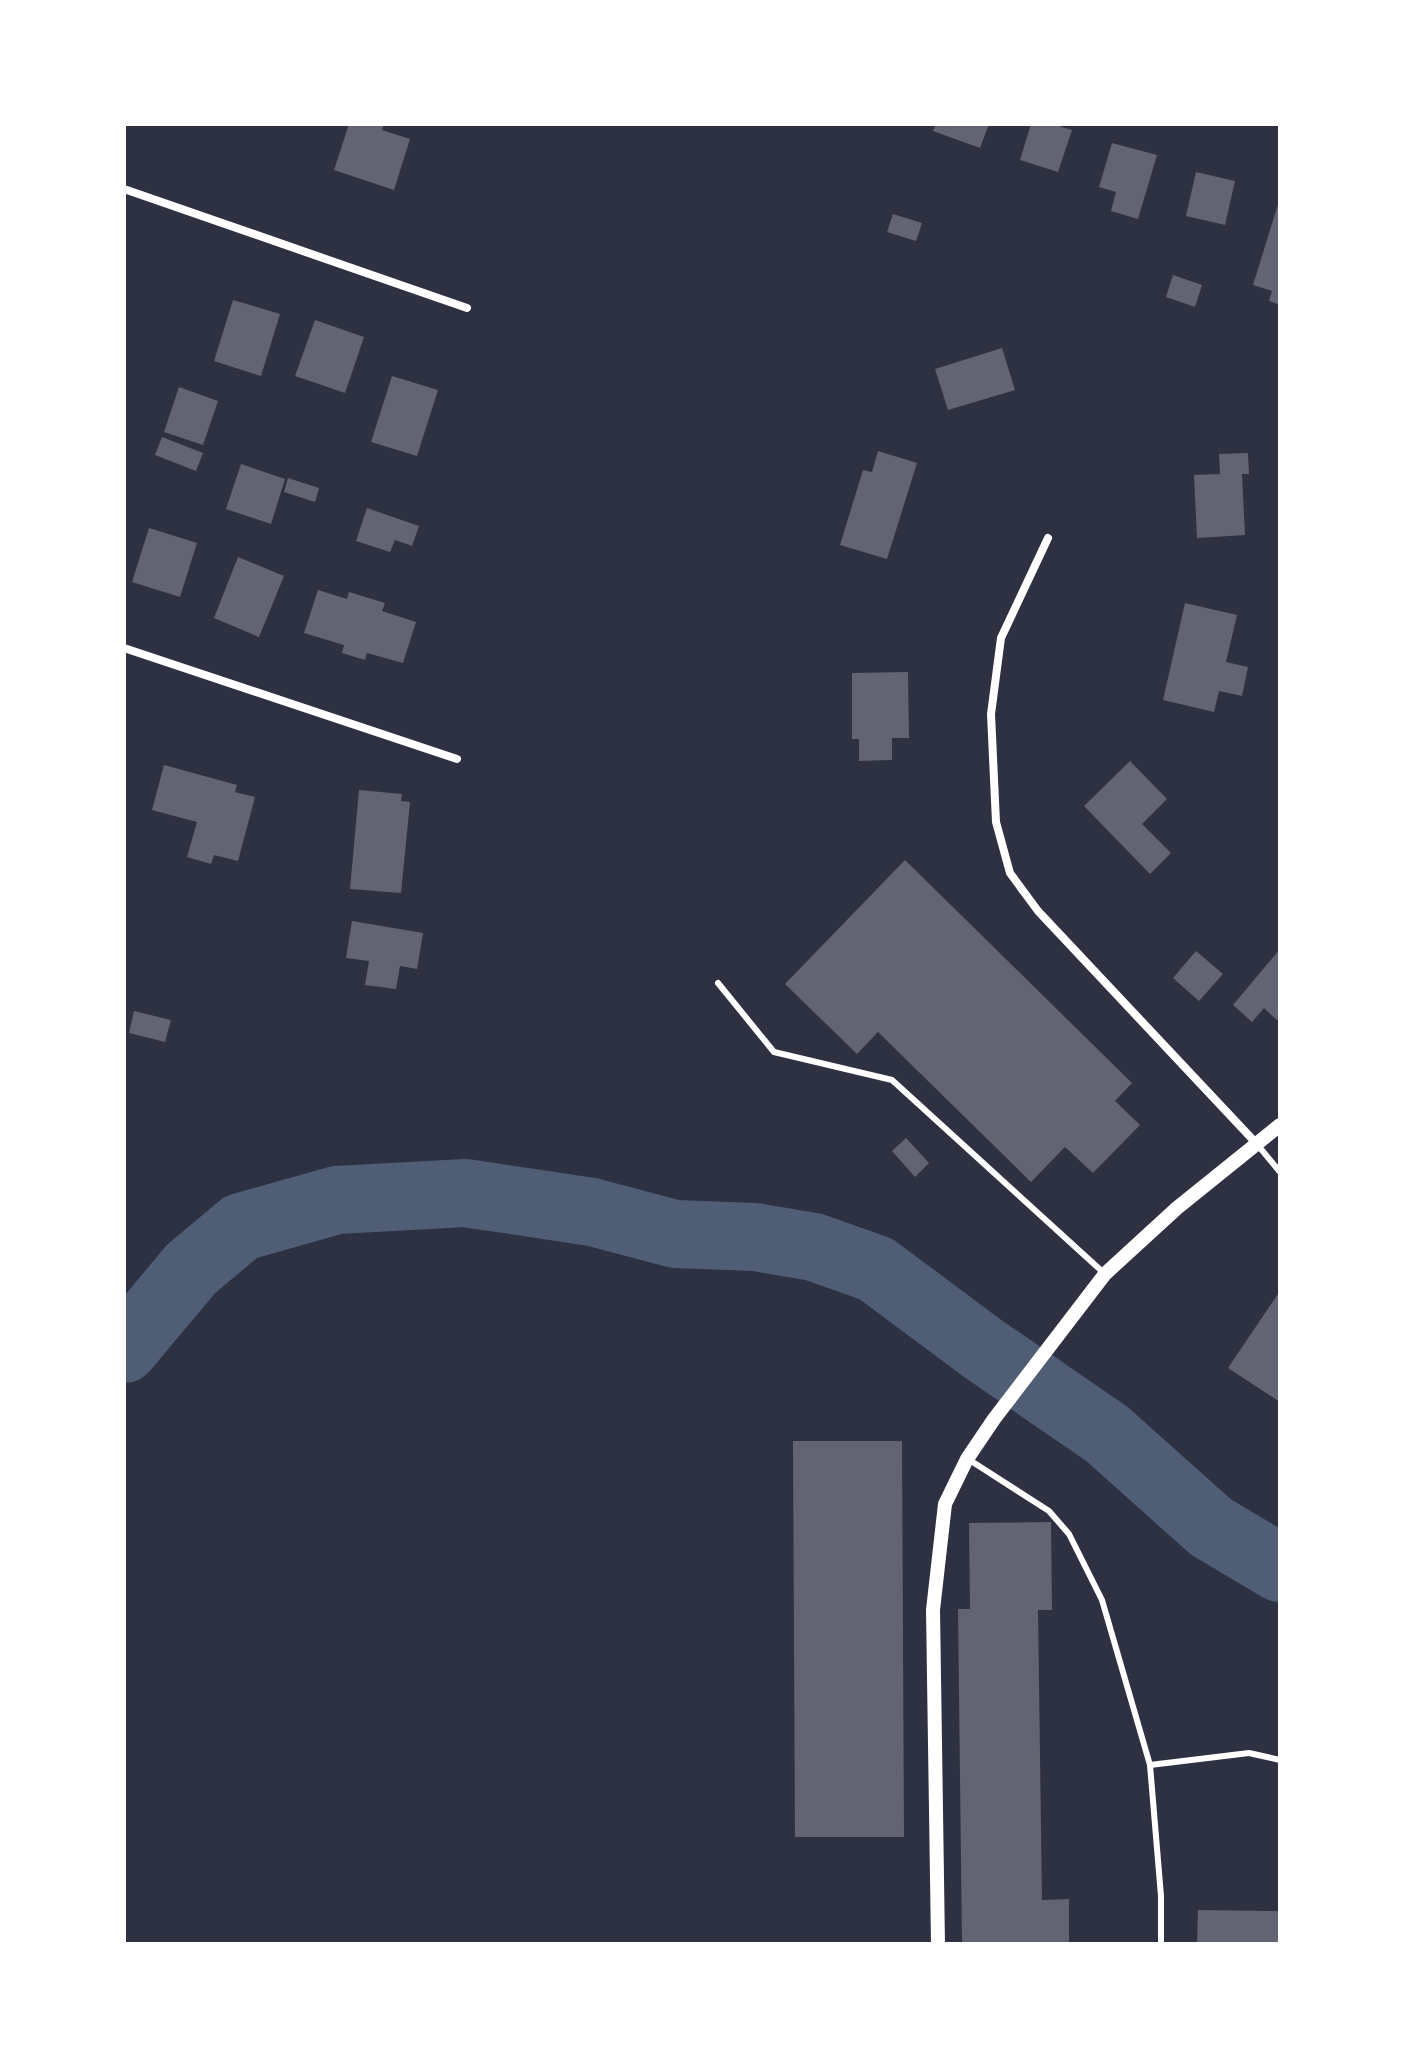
<svg xmlns="http://www.w3.org/2000/svg" width="1404" height="2068" font-family="'Titillium Web',sans-serif">
<rect width="100%" height="100%" fill="#2d3142"/>
<g fill="none" stroke-linecap="round" stroke-linejoin="round">
<path stroke="#4f5d75" stroke-width="68" d="M124 1349 191 1269 241 1227 337 1200 465 1193 592 1212 675 1234 755 1237 814 1247 876 1269 982 1348 1107 1434 1211 1527 1280 1568"/>
</g>
<g fill="#626471">
<path d="M349 124H384L382 130 410 139 394 190 334 170Z"/>
<path d="M936 124H989L980 148 933 131Z"/>
<path d="M1031 124H1052L1072 130 1058 172 1020 160Z"/>
<path d="M1112 143 1157 155 1138 219 1111 211 1116 192 1099 187Z"/>
<path d="M1196 172 1235 181 1225 225 1186 216Z"/>
<path d="M1280 198V305L1269 301 1272 291 1253 285Z"/>
<path d="M893 214 922 223 916 241 887 232Z"/>
<path d="M1173 275 1202 285 1195 307 1166 297Z"/>
<path d="M233 300 280 314 261 376 214 361Z"/>
<path d="M315 320 364 337 345 393 295 376Z"/>
<path d="M1002 348 1015 390 948 410 935 369Z"/>
<path d="M392 376 438 390 417 456 371 442Z"/>
<path d="M179 387 218 401 203 445 164 432Z"/>
<path d="M162 437 203 453 196 471 155 455Z"/>
<path d="M878 451 917 463 887 559 840 545 863 470 872 472Z"/>
<path d="M1248 453 1249 474H1242L1245 535 1197 538 1194 475 1220 474 1219 454Z"/>
<path d="M241 464 285 479 271 524 226 509Z"/>
<path d="M288 478 319 488 315 502 284 492Z"/>
<path d="M367 508 419 526 412 546 395 540 390 552 356 541Z"/>
<path d="M149 528 197 543 180 597 132 582Z"/>
<path d="M238 557 284 576 259 637 214 618Z"/>
<path d="M318 590 347 599 349 592 385 603 382 611 416 622 403 663 367 653 365 660 342 653 344 645 304 633Z"/>
<path d="M1185 603 1237 615 1226 662 1248 667 1242 696 1219 691 1214 712 1163 700Z"/>
<path d="M908 672 909 738H892V760L859 761V739H852V673Z"/>
<path d="M1130 761 1167 799 1142 824 1171 853 1150 874 1084 806Z"/>
<path d="M164 765 237 785 235 792 255 797 238 861 214 855 211 864 187 857 197 822 152 810Z"/>
<path d="M359 790 402 794 401 801 410 802 401 893 350 889Z"/>
<path d="M905 860 1132 1083 1115 1101 1140 1125 1093 1173 1065 1147 1031 1182 878 1032 857 1054 785 984Z"/>
<path d="M352 921 423 933 417 969 400 966 396 989 365 985 369 961 346 958Z"/>
<path d="M1280 949V1017L1277 1020 1264 1008 1252 1022 1233 1005Z"/>
<path d="M1196 951 1223 974 1199 1001 1173 978Z"/>
<path d="M134 1011 171 1020 165 1042 129 1033Z"/>
<path d="M906 1138 929 1163 915 1177 892 1151Z"/>
<path d="M1280 1291V1402L1228 1368Z"/>
<path d="M793 1441H902L904 1837H795Z"/>
<path d="M1051 1522 1052 1610H1038L1042 1900 1069 1899V1944H962L958 1609H970L969 1523Z"/>
<path d="M1198 1910 1280 1911V1944H1197Z"/>
</g>
<g fill="none" stroke-linecap="round" stroke-linejoin="round">
<g stroke="#fff" stroke-width="6">
<path d="M718 983 774 1052 892 1080 1105 1274"/>
<path d="M1256 1143 1280 1172"/>
<path d="M968 1459 1049 1511 1069 1534 1102 1600 1150 1765 1161 1896V1944"/>
<path d="M1150 1765 1249 1753 1280 1760"/>
</g>
<g stroke="#fff" stroke-width="8">
<path d="M124 189 467 308"/>
<path d="M1048 538 1001 638 991 714 996 822 1010 873 1038 911 1256 1143"/>
<path d="M124 648 457 759"/>
</g>
<path stroke="#fff" stroke-width="14" d="M938 1944 933 1610 945 1504 967 1459 994 1419 1105 1274 1177 1208 1280 1125"/>
</g>
<rect width="1404" height="2068" fill="none" stroke="#ffffff" stroke-width="252"/>
</svg>
